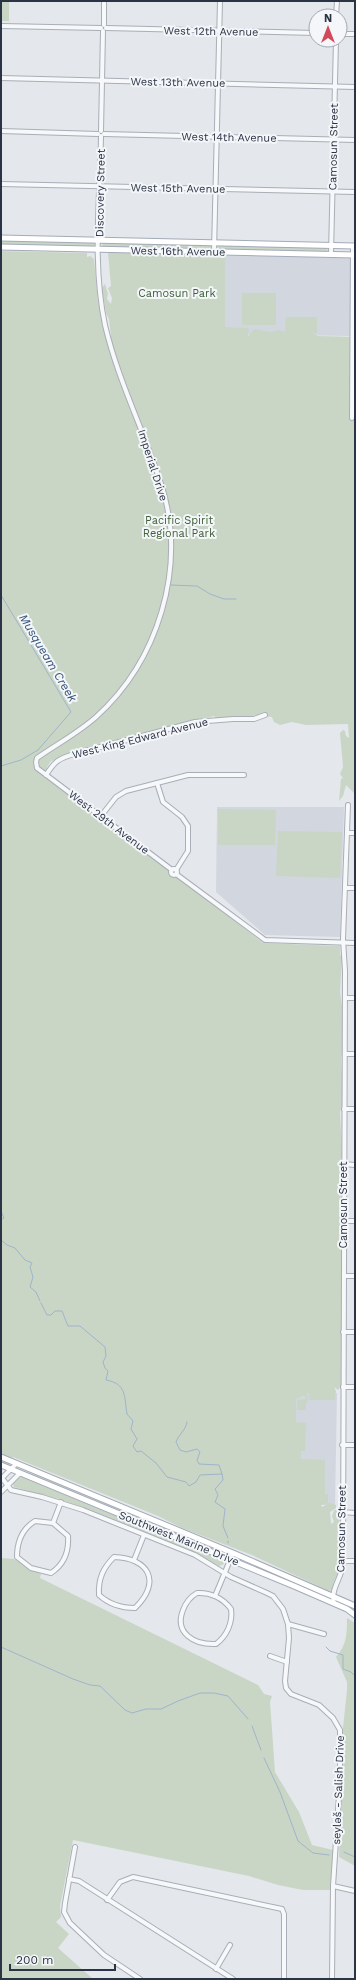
<svg xmlns="http://www.w3.org/2000/svg" width="356" height="1980" font-family="'Work Sans',sans-serif">
<rect width="100%" height="100%" fill="#e4e7ec"/>
<g fill="#d2d6de">
<path d="M225 255 350 258V336L225 334Z"/>
<path d="M217 807H344L340 937 265 935 216 892Z"/>
<path d="M280 1393H337L335 1505H280Z"/>
</g>
<g fill="#c9d6c5">
<rect x="1" y="1" width="8" height="20"/>
<path d="M1 240 94 242 95 245 94 246 1 244Z"/>
<path d="M104 242 210 245 212 247 209 249 104 247 102 245Z"/>
<path d="M219 245 326 248 328 250 326 252 220 249 217 248Z"/>
<path d="M1 251 87 253V257L90 256 94 259 98 302 106 336H111L109 319 106 313 102 288 105 284 108 294 107 299 111 304 112 298 108 288 111 286 108 252 225 255V327L247 328 249 329 248 336 254 329 270 332 279 330 285 332 286 317H317V333H286H312L318 336 355 337V794L346 785 343 796 339 801 341 779 343 778 340 774 343 767 340 733 343 730 345 731 346 736 349 738 348 724 306 725 292 722 280 725 274 722 272 717 254 715 251 719 240 716 236 718 217 719 214 716 51 761 47 767V775L263 943 340 946V955L342 957 340 992 343 1014 342 1027 344 1044 341 1058 343 1100 340 1112 342 1155 340 1165 342 1166 340 1208 343 1215 341 1386 338 1390 334 1387 336 1391 335 1400H309V1393H307L308 1400 306 1403V1410H297V1400L306 1399 304 1395 296 1399V1422L306 1423 305 1451H301V1459L325 1460V1494H328V1503L321 1505 322 1507 329 1503 336 1505V1508L330 1512 331 1524 334 1522 332 1516 334 1510H339L337 1516 340 1521 338 1527 340 1530V1551L338 1559 340 1568 333 1584 334 1590 329 1591 252 1555 182 1528 158 1516 13 1457 8 1462 11 1466 6 1464 1 1469Z"/>
<rect x="242" y="293" width="34" height="32"/>
<path d="M218 809 276 810 275 845H218Z"/>
<path d="M278 831 342 832 340 878 276 876Z"/>
<path d="M19 1469 58 1483 224 1552 226 1554Z"/>
<path d="M22 1477 222 1560 224 1564 219 1566 191 1551 91 1510 59 1499 14 1487 12 1483 17 1478Z"/>
<path d="M1 1558 14 1559 41 1574 40 1578 258 1685 264 1694 272 1696 270 1702 275 1772 299 1812 312 1845 333 1850 330 1890H303L278 1885 249 1876 73 1840 60 1906 61 1917 56 1922 69 1934 58 1948 93 1979H1Z"/>
<path d="M347 1618 355 1623V1866L339 1857 343 1728 347 1690V1682L336 1657C347 1645 347 1633 347 1618Z"/>
</g>
<g fill="none" stroke-linecap="round" stroke-linejoin="round">
<g stroke="#9fb4cc" stroke-width="1">
<path d="M171 585 197 586 210 594 224 599H236"/>
<path d="M1 595 71 712 38 750 21 760 1 766"/>
<path d="M1 1211 4 1218 1 1220"/>
<path d="M1 1240 7 1245 15 1248 25 1260 32 1263 30 1267 33 1277 30 1287 36 1292 40 1301"/>
<path d="M41 1303 47 1315H51L55 1311H62L68 1326H80L105 1347 106 1356 103 1362 105 1368 108 1371 106 1380C127 1384 124 1396 127 1414L133 1421 131 1429 137 1439 133 1446 137 1452 141 1451 156 1463 167 1477 186 1482 189 1486 196 1482 200 1475 222 1474 223 1480 215 1489 218 1495 215 1502 225 1509 223 1526 228 1538"/>
<path d="M187 1422C186 1430 179 1434 176 1442L180 1450 186 1452 197 1449 200 1452 197 1460 199 1464 219 1465 222 1474"/>
<path d="M228 1541V1543"/>
<path d="M1 1647 73 1679 90 1685 100 1686 125 1710 132 1713 146 1709H161L178 1701 200 1693H214L228 1696 248 1719"/>
<path d="M326 1647 330 1651 343 1655V1669L351 1672 355 1676"/>
<path d="M252 1726 261 1750"/>
<path d="M264 1758 280 1792 298 1841 313 1853 329 1855"/>
<path d="M344 1852 355 1857"/>
</g>
<defs>
<g id="minor">
<path d="M336 16 337 1"/>
<path d="M104 25V1"/>
<path d="M1 26 101 28"/>
<path d="M106 28 316 33"/>
<path d="M340 34H355"/>
<path d="M1 78 355 87"/>
<path d="M1 131 98 134"/>
<path d="M101 131 103 31"/>
<path d="M104 134 355 140"/>
<path d="M101 136C100 198 92 264 105 325 118 381 145 433 162 487 187 568 158 661 96 717 78 733 57 744 37 758L36 762 37 768 172 870"/>
<path d="M1 184 355 192"/>
<path d="M214 251 220 1"/>
<path d="M331 254 336 40"/>
<path d="M352 418 353 246"/>
<path d="M46 775C55 761 58 759 74 754L195 722 233 719H254L265 715"/>
<path d="M157 783 163 802 182 817 188 826V851L176 870"/>
<path d="M101 816 116 797 126 791 188 775H244"/>
<path d="M347 833H355"/>
<circle cx="174" cy="872" r="3"/>
<path d="M176 874 265 940 355 943"/>
<path d="M345 888H355"/>
<path d="M345 998H355"/>
<path d="M345 1054H355"/>
<path d="M344 1109H355"/>
<path d="M343 1164 355 1165"/>
<path d="M344 1221H355"/>
<path d="M344 1276H355"/>
<path d="M343 1332H355"/>
<path d="M343 1387H355"/>
<path d="M342 1445H355"/>
<path d="M2 1478 11 1490 42 1497 83 1510 195 1555 231 1577 267 1593 273 1596 283 1609 288 1624 289 1638 285 1681 286 1688 291 1694 319 1705 333 1718 340 1730V1780L333 1886 332 1979"/>
<path d="M1 1479 16 1464"/>
<path d="M1 1492 20 1473"/>
<path d="M342 1512 355 1513"/>
<path d="M35 1521 53 1523 68 1536C69 1551 65 1564 51 1573L31 1568 17 1557C17 1542 22 1529 35 1521Z"/>
<path d="M53 1523 61 1502"/>
<path d="M114 1557C149 1558 162 1582 135 1608 121 1608 110 1605 99 1595 98 1579 103 1568 114 1557Z"/>
<path d="M134 1560 144 1535"/>
<path d="M343 1561H355"/>
<path d="M197 1593C210 1592 223 1598 231 1609 233 1622 227 1636 216 1644 194 1645 174 1633 183 1610 186 1602 190 1597 197 1593Z"/>
<path d="M215 1596 233 1553"/>
<path d="M334 1603C330 1590 342 1577 343 1564L345 971 343 939 348 805"/>
<path d="M288 1624 324 1634"/>
<path d="M270 1656 287 1662"/>
<path d="M75 1847 65 1903 64 1912 70 1923 104 1955 140 1979"/>
<path d="M69 1879 79 1881 233 1979"/>
<path d="M333 1886 355 1891"/>
<path d="M107 1900 120 1882 133 1877 282 1909 284 1914V1979"/>
<path d="M216 1969 230 1945"/>
</g>
<g id="major">
<path d="M1 238 355 246"/>
<path d="M1 247 355 255"/>
<path d="M1 1457 233 1553 355 1606"/>
<path d="M1 1465 294 1586 347 1609 355 1615"/>
</g>
</defs>
<use href="#minor" stroke="#a9aeb7" stroke-width="6"/>
<use href="#major" stroke="#a3abb8" stroke-width="7"/>
<use href="#minor" stroke="#f7f8fa" stroke-width="4"/>
<use href="#major" stroke="#fff" stroke-width="5"/>
</g>
<g text-anchor="middle" stroke-width="4" stroke-linejoin="round" paint-order="stroke">
<g font-size="11" fill="#2b3445" stroke="#f4f6f9">
<text transform="translate(211 31) rotate(1)" y="4">West 12th Avenue</text>
<text transform="translate(178 82) rotate(1)" y="4">West 13th Avenue</text>
<text transform="translate(229 137) rotate(1)" y="4">West 14th Avenue</text>
<text transform="translate(333 147) rotate(-89)" y="4">Camosun Street</text>
<text transform="translate(178 188) rotate(1)" y="4">West 15th Avenue</text>
<text transform="translate(100 193) rotate(-89)" y="4">Discovery Street</text>
<text transform="translate(178 251) rotate(1)" y="4">West 16th Avenue</text>
<text transform="translate(153 465) rotate(72)" y="4">Imperial Drive</text>
<text transform="translate(140 738) rotate(-14)" y="4">West King Edward Avenue</text>
<text transform="translate(109 822) rotate(37)" y="4">West 29th Avenue</text>
<text transform="translate(343 1205) rotate(-90)" y="4">Camosun Street</text>
<text transform="translate(341 1529) rotate(-89)" y="4">Camosun Street</text>
<text transform="translate(179 1538) rotate(22)" y="4">Southwest Marine Drive</text>
<text transform="translate(338 1790) rotate(-88)" y="4">seyləš - Salish Drive</text>
</g>
<g font-size="11" fill="#3f6138" stroke="#f4f6f9">
<text x="177" y="297">Camosun Park</text>
<text x="179" y="524">Pacific Spirit<tspan x="179" dy="13">Regional Park</tspan></text>
</g>
<g font-size="12" font-style="italic" fill="#34527a" stroke="#f4f6f9">
<text transform="translate(48 658) rotate(59)" y="4">Musqueam Creek</text>
</g>
</g>
<rect width="356" height="1980" fill="none" stroke="#2b3445" stroke-width="4"/>
<g transform="translate(328 28)"><circle r="19" fill="#f4f6f9" stroke="#a4a8b1"/>
<path d="M0-3L7 15L0 10L-7 15Z" fill="#d1495b"/>
<text y="-6" font-size="11" font-weight="bold" text-anchor="middle" fill="#2b3445">N</text>
</g>
<path d="M10 1964v6h105v-6" fill="none" stroke="#2b3445" stroke-width="2"/>
<text x="16" y="1964" font-size="12" fill="#2b3445" stroke="#f4f6f9" stroke-width="3" paint-order="stroke">200 m</text>
</svg>
